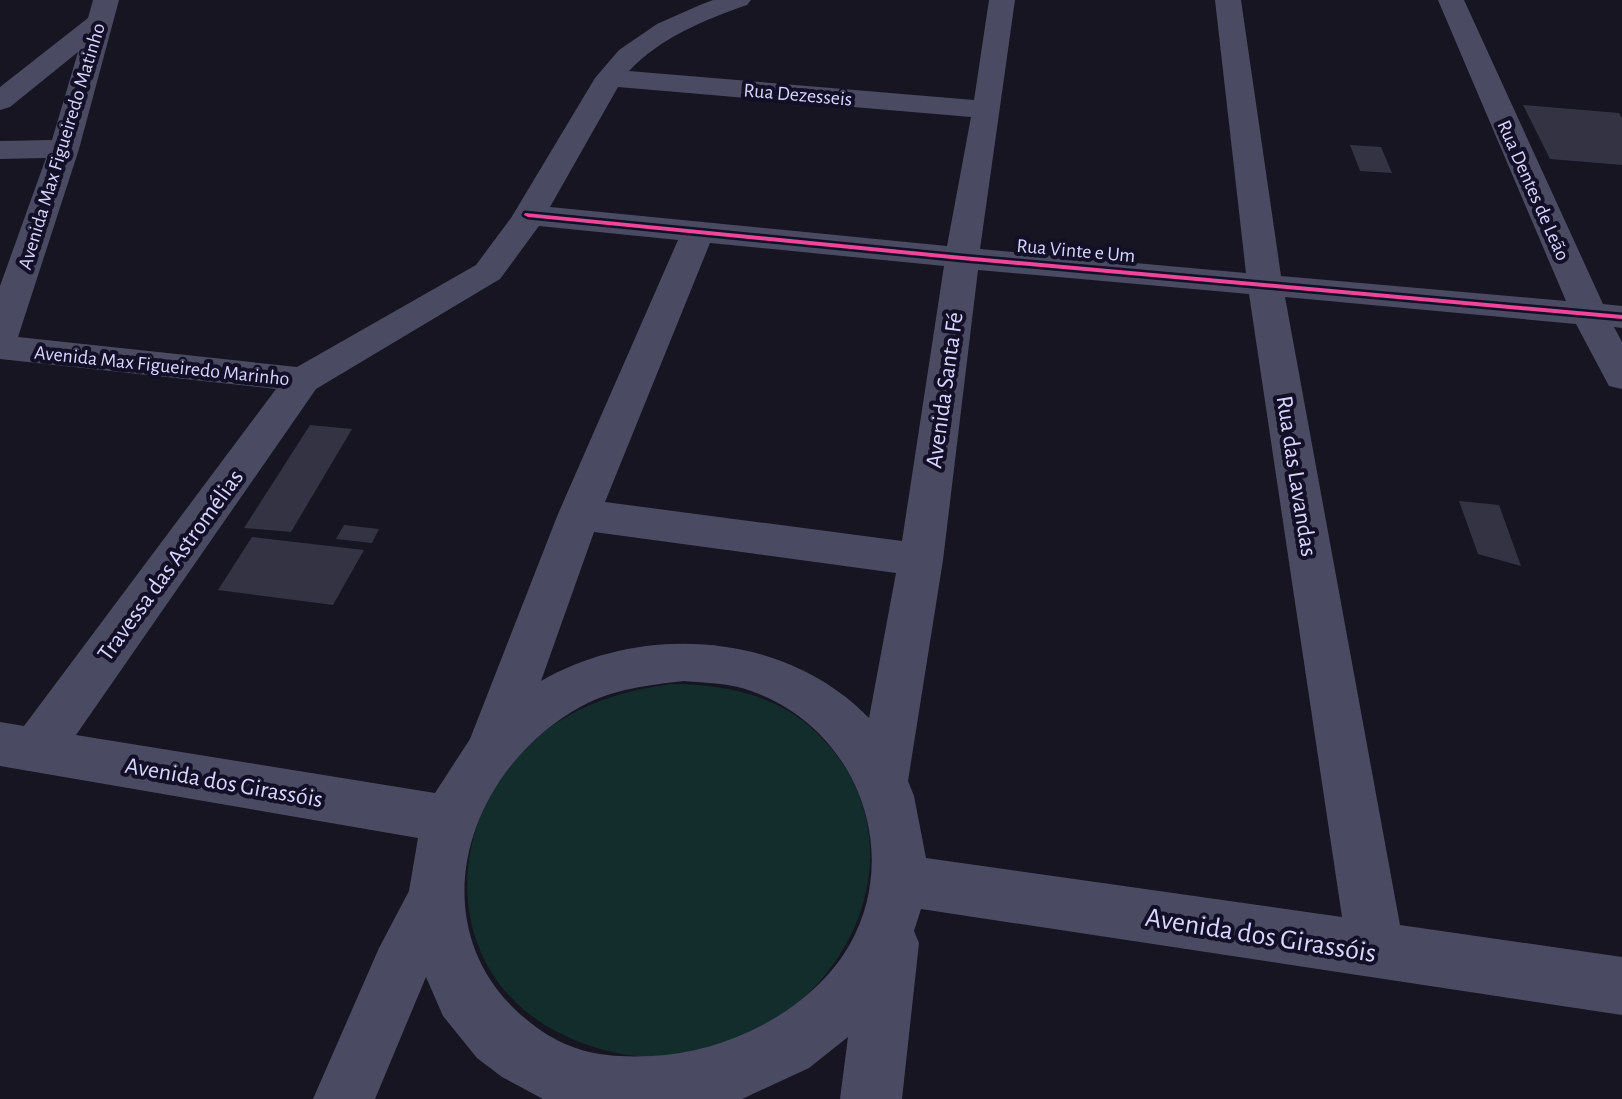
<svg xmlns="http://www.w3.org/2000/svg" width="1622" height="1099" font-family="'Alegreya Sans',sans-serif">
<rect width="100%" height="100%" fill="#161521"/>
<path fill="#132d2c" d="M670 684C716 684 766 692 803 721 914 810 878 962 763 1027 732 1044 694 1056 658 1057 621 1057 584 1047 552 1029 437 965 445 812 540 735 578 704 623 691 670 684Z"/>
<g fill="#343343">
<path d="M1523 105 1619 113 1622 118V165L1550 159Z"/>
<path d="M1350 145 1381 147 1392 173 1360 171Z"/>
<path d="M310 425 352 429 291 532 244 528Z"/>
<path d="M1459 501 1499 505 1521 566 1478 554Z"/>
<path d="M344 525 379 529 372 543 336 539Z"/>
<path d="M252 537 364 550 333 605 218 590Z"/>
</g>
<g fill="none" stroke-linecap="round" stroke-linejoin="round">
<path fill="#4a4b62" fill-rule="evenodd" d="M93 0H119L79 149 18 337 297 367 476 265 511 218 595 78 619 50 657 24 700 5 713 0H751L747 5C704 20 660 38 629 71L974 100 989 0H1015L980 249 1246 273 1215 0H1241L1281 276 1566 301 1438 0H1464L1603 304 1622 306V328L1614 327 1622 342V389L1609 386 1576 324 1285 297 1400 925 1622 957V1015L921 909 914 931 919 943 902 1099H840L848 1037 809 1068 742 1099H543L502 1077 477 1058 443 1016 426 977 375 1099H313L379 948 409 891 418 838 0 766V722L24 726 276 389 0 359V286L46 158 0 159V141L52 140 78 52 10 107 0 110V87L88 18ZM618 87 971 117 947 246 550 207ZM539 226 678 240 558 514 470 739 435 793 76 735 316 389 500 279ZM710 243 944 266 902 541 605 502ZM978 270 1249 294 1342 917 926 858 914 796 908 781 943 560ZM594 532 896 573 869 718C786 632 643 622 541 681ZM684 681C706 683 730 683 751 691 855 727 903 849 850 944 812 1011 726 1053 652 1056 607 1058 573 1054 536 1027 413 937 462 771 582 706 613 689 649 685 684 681Z"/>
<defs>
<path id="cycleway" d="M525 213 962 256 1622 315V319L962 260 528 217 524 215Z"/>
</defs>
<use href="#cycleway" stroke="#120f27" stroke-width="5"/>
<use href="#cycleway" fill="#ed469a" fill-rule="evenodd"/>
</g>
<g text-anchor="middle" stroke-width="8" stroke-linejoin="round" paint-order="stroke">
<g font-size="20" fill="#d8d6ff" stroke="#120f27">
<text transform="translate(798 94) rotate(5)" y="7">Rua Dezesseis</text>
<text transform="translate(61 146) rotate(-73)" y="7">Avenida Max Figueiredo Matinho</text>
<text transform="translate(1534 190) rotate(66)" y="7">Rua Dentes de Leão</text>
<text transform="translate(1076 250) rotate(5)" y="7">Rua Vinte e Um</text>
<text transform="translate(162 365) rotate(6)" y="7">Avenida Max Figueiredo Marinho</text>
</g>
<g font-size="24" fill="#d8d6ff" stroke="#120f27">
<text transform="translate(944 390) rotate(-82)" y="8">Avenida Santa Fé</text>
<text transform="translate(1297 476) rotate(81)" y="8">Rua das Lavandas</text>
<text transform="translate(170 565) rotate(-54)" y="8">Travessa das Astromélias</text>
<text transform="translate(224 782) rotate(10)" y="8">Avenida dos Girassóis</text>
</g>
<g font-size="28" fill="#d8d6ff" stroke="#120f27">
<text transform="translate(1261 934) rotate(9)" y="10">Avenida dos Girassóis</text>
</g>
</g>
</svg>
